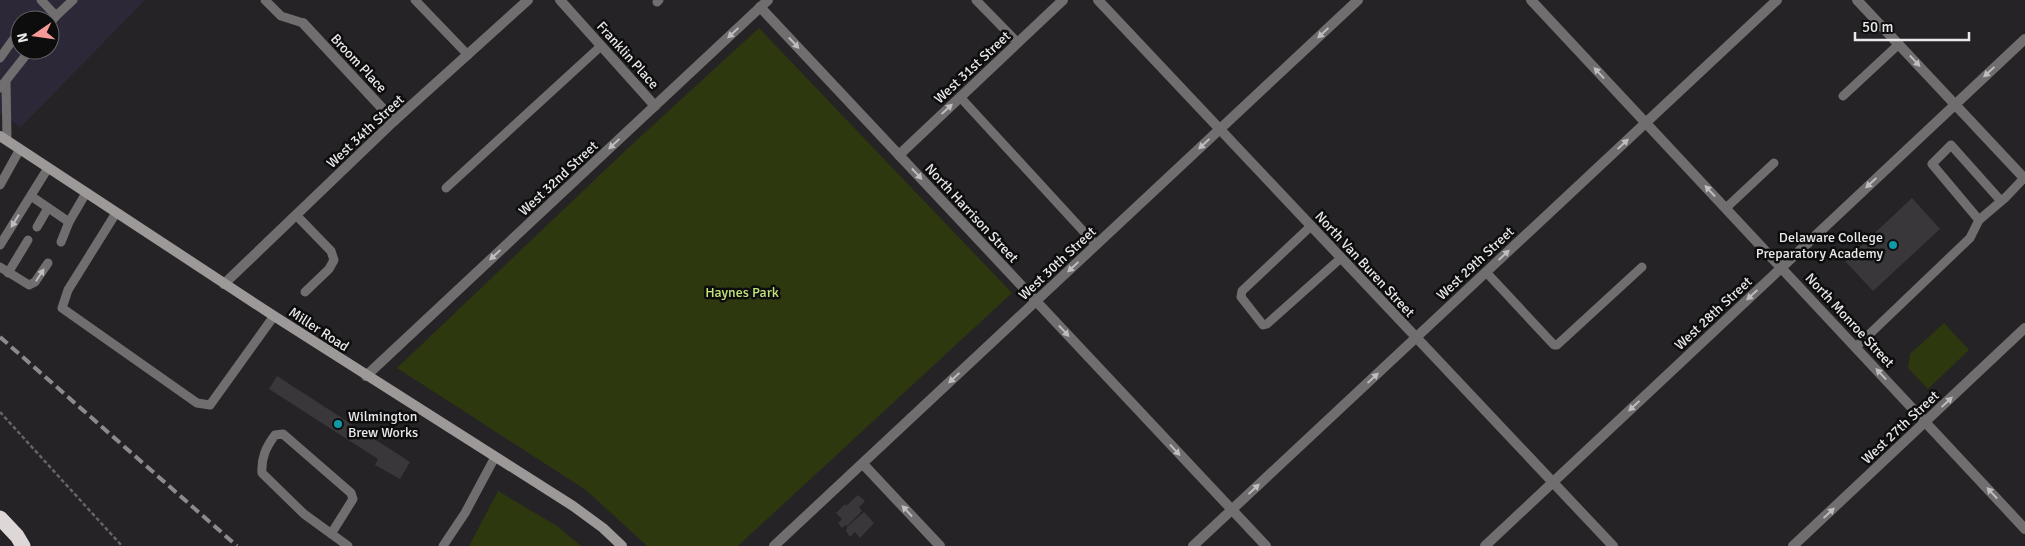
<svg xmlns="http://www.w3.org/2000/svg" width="2025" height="546" font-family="Signika,sans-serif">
<rect width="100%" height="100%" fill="#252325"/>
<path fill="#2d2838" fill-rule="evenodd" d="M0 0H145L21 127 0 114ZM20 20H50V50H20Z"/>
<g fill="#2d380f">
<path d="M759 28 1012 293 738 546H647L586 490 397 368 626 150Z"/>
<path d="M1944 323 1969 350 1928 389 1908 368 1910 354Z"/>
<path d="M498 491 557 526 581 546H469Z"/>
</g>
<g fill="#3a373a">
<path d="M1912 198 1940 229 1873 291 1845 261Z"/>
<path d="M277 376 410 462 400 479 375 465 378 459 269 389Z"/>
<path d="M858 495 865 501 859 507 862 511 847 526 846 525 842 528 838 523 842 519 836 513 845 504 846 506Z"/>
<path d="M864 512 874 523 860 538 855 532 850 537 846 531 847 527Z"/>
</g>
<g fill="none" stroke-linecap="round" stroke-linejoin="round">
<path stroke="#656466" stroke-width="2.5" stroke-dasharray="4 2.5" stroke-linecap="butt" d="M0 412 122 546"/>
<g stroke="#706e6e" stroke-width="9">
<path d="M41 0 56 16"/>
<path d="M265 0 281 16 303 23"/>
<path d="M415 0 468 55"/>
<path d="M976 0 1018 43"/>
<path d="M657 2 659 0"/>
<path d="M50 23 56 16 73 0"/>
<path d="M0 58 20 30"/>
<path d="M6 82 7 140"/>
<path d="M0 88 30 50"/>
<path d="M1843 96 1899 44"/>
<path d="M960 97 1096 245"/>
<path d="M0 185 20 149"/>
<path d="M446 188 601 46"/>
<path d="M31 196 69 222"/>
<path d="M1726 208 1774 163"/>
<path d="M116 213 68 290 62 308 197 403 210 405 274 316"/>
<path d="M296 215 331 251 334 260 329 269 305 292"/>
<path d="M1979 220 1932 164 1951 145 2001 201"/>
<path d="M1311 226 1242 291 1241 297 1263 325 1267 324 1341 258"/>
<path d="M37 227 48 208"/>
<path d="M61 242 69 222 86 193"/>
<path d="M0 245 48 168"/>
<path d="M0 267 29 285 35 282 48 263"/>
<path d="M1486 272 1554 345H1557L1642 267"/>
<path d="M8 273 28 240"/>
<path d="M1856 347 1970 238 1979 220 2006 197 2024 178"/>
<path d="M331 534 353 499 351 493 283 434 275 435C266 447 261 458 262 473L304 514 348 546"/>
<path d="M443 546 465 513 495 457"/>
</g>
<g stroke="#706e6e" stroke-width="10">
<path d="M560 0 655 106"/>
<path d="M1098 0 1613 546"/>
<path d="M1531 0 2025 529"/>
<path d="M1857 0 2025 179"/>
<path d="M760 7 1266 546"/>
<path d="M303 23 394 121"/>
<path d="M899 155 1063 0"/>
<path d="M224 284 394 121 528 0"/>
<path d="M366 376 768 0"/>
<path d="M863 464 940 546"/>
<path d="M774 546 1358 0"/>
<path d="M1193 546 1777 0"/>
<path d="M1485 546 2025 39"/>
<path d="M1793 546 2025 328"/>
</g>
<path stroke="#9c9998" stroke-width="10" d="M0 136 274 316 573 506 603 528 622 546"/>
<path stroke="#ddd8d7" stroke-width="15" d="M0 518 17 536 23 546"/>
<path stroke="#8c8a8c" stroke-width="4" stroke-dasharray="10 5" stroke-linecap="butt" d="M0 337 237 546"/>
</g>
<defs><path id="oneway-solid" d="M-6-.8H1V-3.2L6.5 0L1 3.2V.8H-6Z" transform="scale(1.25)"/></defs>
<g fill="#bfbdbf">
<use href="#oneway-solid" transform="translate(733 33) rotate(137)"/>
<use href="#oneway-solid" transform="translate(1323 33) rotate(137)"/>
<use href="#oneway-solid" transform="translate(794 43) rotate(47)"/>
<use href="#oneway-solid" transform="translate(1915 61) rotate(47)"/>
<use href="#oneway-solid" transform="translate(1989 72) rotate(137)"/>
<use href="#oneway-solid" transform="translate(1599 73) rotate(-133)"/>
<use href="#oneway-solid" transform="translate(947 109) rotate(-43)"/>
<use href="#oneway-solid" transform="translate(614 144) rotate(137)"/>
<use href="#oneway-solid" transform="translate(1204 144) rotate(137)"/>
<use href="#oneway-solid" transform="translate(1623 144) rotate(-43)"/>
<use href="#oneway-solid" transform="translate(917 174) rotate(47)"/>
<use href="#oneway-solid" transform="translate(1871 183) rotate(137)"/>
<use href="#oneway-solid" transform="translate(1710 191) rotate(-133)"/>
<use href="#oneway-solid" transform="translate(15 221) rotate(122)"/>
<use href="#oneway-solid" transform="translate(495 255) rotate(137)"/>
<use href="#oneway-solid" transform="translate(1504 255) rotate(-43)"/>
<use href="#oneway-solid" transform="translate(1073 267) rotate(137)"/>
<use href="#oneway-solid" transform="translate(40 275) rotate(-57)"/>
<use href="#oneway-solid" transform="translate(1752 295) rotate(137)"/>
<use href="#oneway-solid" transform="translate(1064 331) rotate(47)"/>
<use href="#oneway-solid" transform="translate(1881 374) rotate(-133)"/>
<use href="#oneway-solid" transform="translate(954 378) rotate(137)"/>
<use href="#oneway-solid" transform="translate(1373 378) rotate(-43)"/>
<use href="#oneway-solid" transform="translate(1947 402) rotate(-43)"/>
<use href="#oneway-solid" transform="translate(1634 406) rotate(137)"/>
<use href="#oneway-solid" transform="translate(1175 450) rotate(47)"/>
<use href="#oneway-solid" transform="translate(1254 489) rotate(-43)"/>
<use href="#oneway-solid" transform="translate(1992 493) rotate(-133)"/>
<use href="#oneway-solid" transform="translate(907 511) rotate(-133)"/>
<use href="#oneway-solid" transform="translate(1829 513) rotate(-43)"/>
</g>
<g fill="#0f9aa8" stroke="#0e0d0e" stroke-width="2">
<circle cx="1893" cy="245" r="5"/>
<circle cx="338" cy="424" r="5"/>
</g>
<g text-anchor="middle" stroke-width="5" stroke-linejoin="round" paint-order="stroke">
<g font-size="14" fill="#e9e8ea" stroke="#0e0d0e">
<text transform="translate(628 55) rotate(48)" y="5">Franklin Place</text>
<text transform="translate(359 63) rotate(47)" y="5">Broom Place</text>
<text transform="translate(972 67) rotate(-43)" y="5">West 31st Street</text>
<text transform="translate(365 131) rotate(-43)" y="5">West 34th Street</text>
<text transform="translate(558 178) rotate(-43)" y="5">West 32nd Street</text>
<text transform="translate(972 213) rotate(47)" y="5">North Harrison Street</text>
<text transform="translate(1057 263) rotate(-43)" y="5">West 30th Street</text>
<text transform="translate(1475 263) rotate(-43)" y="5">West 29th Street</text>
<text transform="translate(1365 264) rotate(47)" y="5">North Van Buren Street</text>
<text transform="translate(1713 313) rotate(-43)" y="5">West 28th Street</text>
<text transform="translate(1850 320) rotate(47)" y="5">North Monroe Street</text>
<text transform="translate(319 329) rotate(33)" y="5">Miller Road</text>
<text transform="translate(1900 427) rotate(-43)" y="5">West 27th Street</text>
</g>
<g font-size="14" fill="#e9e8ea" stroke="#0e0d0e" text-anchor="end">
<text x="1883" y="242">Delaware College<tspan x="1883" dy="16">Preparatory Academy</tspan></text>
<text x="348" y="421" text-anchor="start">Wilmington<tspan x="348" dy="16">Brew Works</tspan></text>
</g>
<g font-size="14" fill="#c3e479" stroke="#0e0d0e">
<text x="742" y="297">Haynes Park</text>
</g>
</g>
<g transform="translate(35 35) rotate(257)"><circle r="24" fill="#0e0d0e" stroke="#666566"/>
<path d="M0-4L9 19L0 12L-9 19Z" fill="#f59b97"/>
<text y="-8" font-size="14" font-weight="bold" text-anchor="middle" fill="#e9e8ea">N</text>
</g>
<path d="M1855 32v8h114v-8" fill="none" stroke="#e9e8ea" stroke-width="2.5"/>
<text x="1862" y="32" font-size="15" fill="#e9e8ea" stroke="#0e0d0e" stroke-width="4" paint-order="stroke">50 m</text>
</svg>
